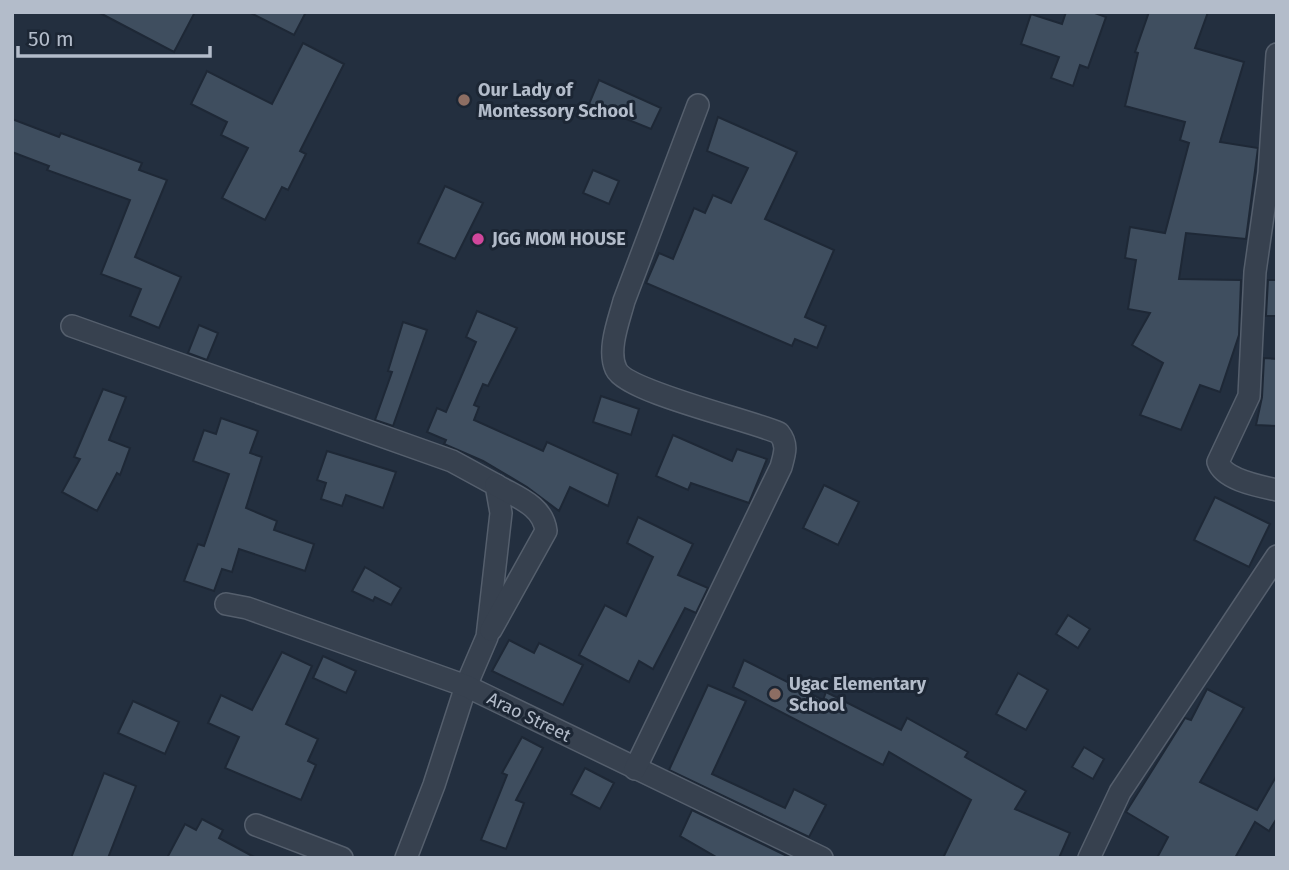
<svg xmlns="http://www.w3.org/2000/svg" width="1289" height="870" font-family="'Fira Sans',sans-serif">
<rect width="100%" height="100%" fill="#232f3f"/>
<g fill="#3f4e5f" stroke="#1e2836" stroke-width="2">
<path d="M98 12H195L174 52Z"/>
<path d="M249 12H306L294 35Z"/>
<path d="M1066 12H1092L1106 17 1088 68 1080 65 1073 86 1051 78 1059 57 1021 44 1031 14 1062 24Z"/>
<path d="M1149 12H1208L1195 48 1244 62 1220 142 1258 148 1246 239 1186 233 1179 279 1241 280 1239 335 1220 392 1200 385 1181 430 1140 415 1163 363 1132 345 1150 313 1128 309 1136 260 1125 258 1130 227 1165 233 1189 143 1180 140 1185 122 1125 106 1138 53 1135 52Z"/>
<path d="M303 43 344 64 300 151 306 154 288 190 282 187 265 220 222 198 248 148 221 135 227 122 191 104 207 71 272 104Z"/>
<path d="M599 80 661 108 651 129 589 104Z"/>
<path d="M718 117 797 152 765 219 834 250 805 317 826 326 817 348 795 339 792 346 646 283 659 253 673 259 694 208 705 213 713 195 731 203 748 168 707 151Z"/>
<path d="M12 119 59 137 61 133 142 163 139 170 167 180 135 257 181 277 159 328 130 316 141 289 101 274 130 200 47 170 49 166 12 152Z"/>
<path d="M593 170 619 181 609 204 583 193Z"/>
<path d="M445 186 483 203 455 259 418 243Z"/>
<path d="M1268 280H1277V316H1266Z"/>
<path d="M477 311 517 328 488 386 483 384 474 405 479 407 474 420 543 451 547 442 618 474 608 506 570 487 559 511 527 487 483 461 444 444 446 440 427 432 437 408 446 412 476 342 466 337Z"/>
<path d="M403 322 427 330 393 426 375 420 392 372 388 371Z"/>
<path d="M199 325 218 333 207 360 188 353Z"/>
<path d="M1264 358 1277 359V426L1256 425 1262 397Z"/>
<path d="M103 389 126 397 109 440 130 448 120 475 117 473 97 511 62 492 80 459 74 457Z"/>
<path d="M601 396 639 409 631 435 593 422Z"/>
<path d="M221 418 258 431 250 453 262 457 246 508 277 521 274 530 314 544 305 571 239 549 232 572 222 569 214 591 184 581 198 544 204 546 229 474 193 461 204 430 216 434Z"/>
<path d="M673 435 732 461 737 449 767 459 749 503 691 483 688 490 656 476Z"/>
<path d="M327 451 396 472 383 508 346 495 342 506 321 499 326 483 317 480Z"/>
<path d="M824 485 859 502 838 545 803 528Z"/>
<path d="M1215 497 1270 524 1249 567 1194 540Z"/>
<path d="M638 517 693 544 678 575 708 588 696 613 685 608 653 669 639 661 629 682 579 655 605 605 626 616 653 557 627 543Z"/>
<path d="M365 567 401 588 391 605 375 597 373 601 352 591Z"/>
<path d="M1068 615 1090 629 1078 648 1056 634Z"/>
<path d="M509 640 534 653 539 643 583 665 563 705 492 671Z"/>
<path d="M282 652 312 666 286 724 318 739 308 761 316 765 301 800 225 768 239 737 208 723 221 695 252 710Z"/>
<path d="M323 656 356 671 346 693 313 678Z"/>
<path d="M744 660 823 700 826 692 901 730 907 718 968 752 965 757 1026 791 1015 809 1070 833 1059 858H943L971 800 889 752 883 765 733 687Z"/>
<path d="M1018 673 1048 690 1026 730 996 714Z"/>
<path d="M708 685 746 701 712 774 785 808 794 789 826 805 809 837 669 770Z"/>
<path d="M1207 689 1244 708 1200 782 1257 810 1277 775V818L1269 831 1255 822 1235 858H1157L1168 837 1126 812 1185 718 1191 720Z"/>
<path d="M133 701 179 722 165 754 118 733Z"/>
<path d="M522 737 543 748 516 800 524 803 506 849 481 840 507 775 502 773Z"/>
<path d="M1084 747 1104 759 1093 779 1072 767Z"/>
<path d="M585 768 614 783 600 809 571 794Z"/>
<path d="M104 773 136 786 108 858H71Z"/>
<path d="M692 810 791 858H718L680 836Z"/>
<path d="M202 819 223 830 219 838 256 858H167L185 824 196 830Z"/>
</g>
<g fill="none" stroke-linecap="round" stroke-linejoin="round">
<defs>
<g id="street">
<path d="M1277 54 1269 173 1255 272 1249 396 1218 462C1224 480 1259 486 1277 490"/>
<path d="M72 326 452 461 496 485 501 513 487 637 466 686 434 785 406 858"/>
<path d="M226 604 247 608 466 686 822 858"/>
<path d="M491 630 546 531C543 505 516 497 496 485"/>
<path d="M635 769 781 467C785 453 788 444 779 433 750 420 626 392 616 369 607 350 619 320 624 301L698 105"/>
<path d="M256 825 342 858"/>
<path d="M1089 858 1120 792 1277 556"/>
</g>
</defs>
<use href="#street" stroke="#555f6d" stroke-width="24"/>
<use href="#street" stroke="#37414f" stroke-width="21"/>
</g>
<g fill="#8d6e63" stroke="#1c2634" stroke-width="2.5">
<circle cx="464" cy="100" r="7"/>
<circle cx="775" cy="694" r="7"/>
</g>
<circle fill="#d1479c" stroke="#1c2634" stroke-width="2.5" cx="478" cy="239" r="7"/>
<g text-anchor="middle" stroke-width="6" stroke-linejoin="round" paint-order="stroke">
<g font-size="18" font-weight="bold" fill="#b3bcca" stroke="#1c2634" text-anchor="start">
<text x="478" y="96">Our Lady of<tspan x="478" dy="21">Montessory School</tspan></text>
<text x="492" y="245">JGG MOM HOUSE</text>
<text x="789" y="690">Ugac Elementary<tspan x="789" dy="21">School</tspan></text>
</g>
<g font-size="18" fill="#b3bcca" stroke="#1c2634">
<text transform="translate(529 717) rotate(26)" y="6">Arao Street</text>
</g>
</g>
<rect width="1289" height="870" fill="none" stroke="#b3bcca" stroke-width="28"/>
<path d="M18 46v10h192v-10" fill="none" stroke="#b3bcca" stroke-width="3.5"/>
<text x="28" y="46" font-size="21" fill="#b3bcca" stroke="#1c2634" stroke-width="5" paint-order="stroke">50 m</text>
</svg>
